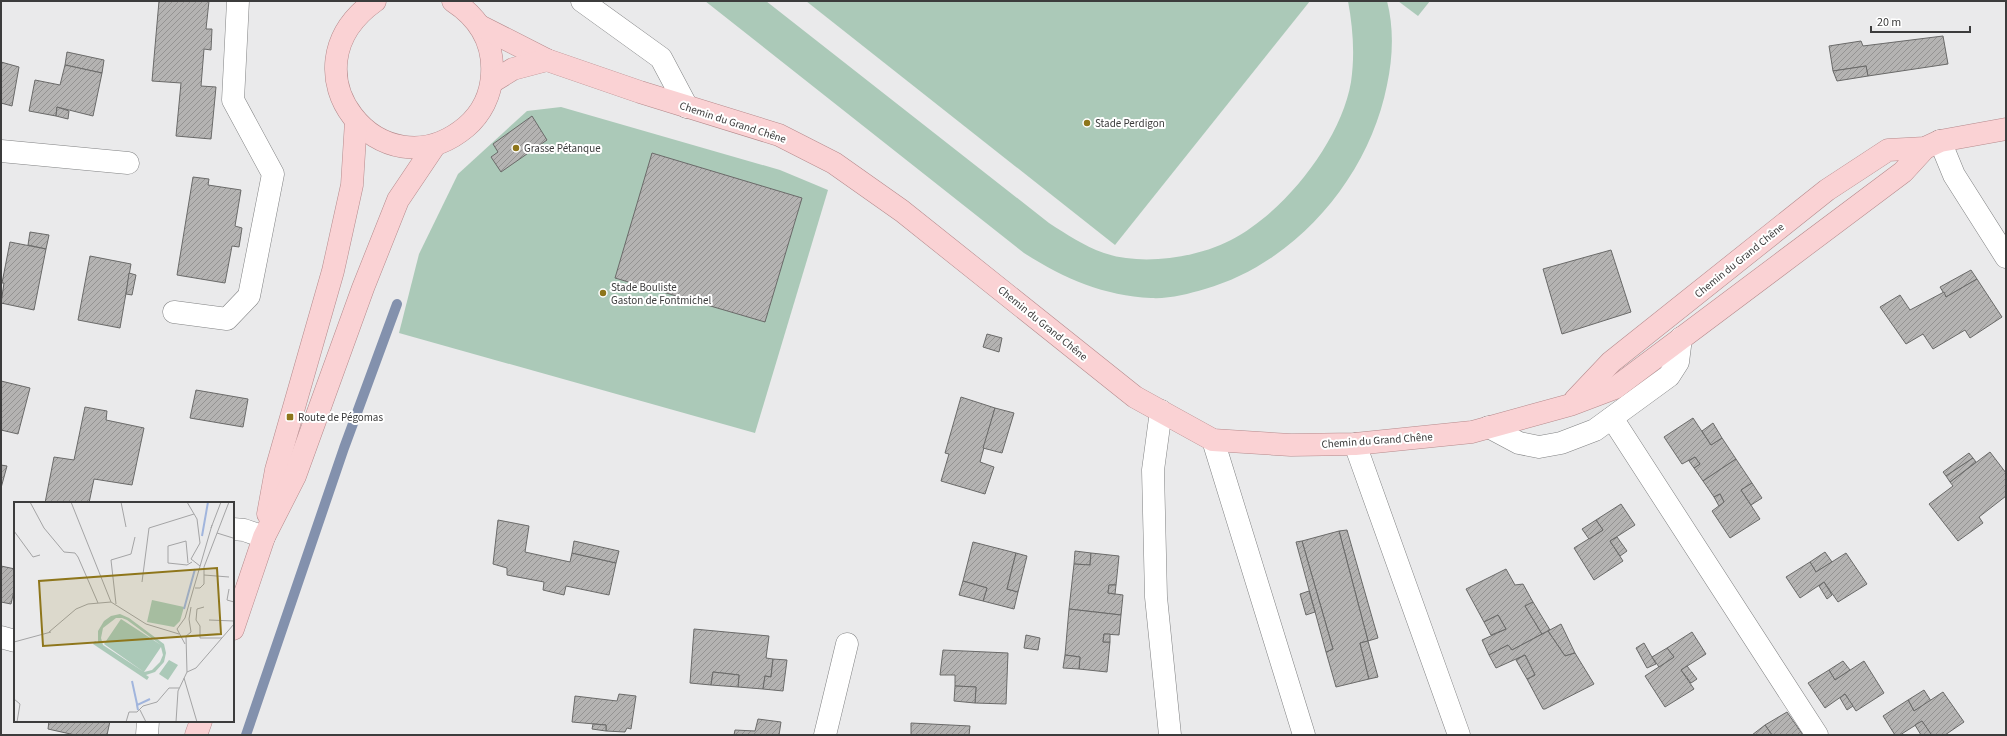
<svg xmlns="http://www.w3.org/2000/svg" width="2007" height="736" font-family="'Source Sans 3',sans-serif">
<defs>
<pattern id="building-hatch" width="6" height="6" patternUnits="userSpaceOnUse"><rect width="6" height="6" fill="#b4b3b2"/><path d="M-1 1l2-2M0 6l6-6M5 7l2-2" fill="none" stroke="#949392"/></pattern>
</defs>
<rect width="100%" height="100%" fill="#eaeaeb"/>
<g fill="#abc9b8">
<path d="M705 1H766L1049 223C1066 234 1084 246 1104 253 1141 266 1197 258 1231 240 1284 213 1341 141 1351 82 1355 55 1353 28 1348 1H1387C1394 28 1393 57 1387 85 1369 177 1296 263 1205 289 1188 294 1169 299 1151 298 1104 296 1063 278 1024 253Z"/>
<path d="M806 1H1310L1115 245Z"/>
<path d="M1398 1H1430L1418 16Z"/>
<path d="M561 107 780 170 828 190 755 433 399 333 419 254 458 174 527 111Z"/>
</g>
<g fill="none" stroke-linecap="round" stroke-linejoin="round">
<path stroke="#8391ad" stroke-width="10" d="M246 735 344 448 397 304"/>
</g>
<g fill="url(#building-hatch)" stroke="#6a6a69">
<path d="M159 1H209L206 29H212L211 50 204 49 201 86 216 87 211 139 176 136 181 83 152 81Z"/>
<path d="M1943 36 1948 64 1868 76 1866 66 1833 71 1829 46 1861 41 1863 46Z"/>
<path d="M67 52 104 60 102 73 65 65Z"/>
<path d="M1 62 19 67 12 106 1 103Z"/>
<path d="M65 65 102 73 93 116 57 107 56 116 29 111 35 80 60 85Z"/>
<path d="M1866 66 1868 76 1837 81 1833 71Z"/>
<path d="M57 107 69 111 68 119 56 116Z"/>
<path d="M532 116 547 140 501 172 491 157 498 152 493 144Z"/>
<path d="M652 153 802 198 765 322 615 278Z"/>
<path d="M193 177 209 179 208 185 241 190 235 226 242 228 239 247 232 246 225 283 177 275Z"/>
<path d="M30 232 49 235 46 249 28 245Z"/>
<path d="M10 242 46 249 34 310 1 303 4 283H2Z"/>
<path d="M1611 250 1631 312 1562 334 1543 269Z"/>
<path d="M90 256 131 264 120 328 78 320Z"/>
<path d="M1971 270 1977 279 1946 297 1940 287Z"/>
<path d="M129 273 136 275 132 295 126 294Z"/>
<path d="M1977 279 2002 317 1970 338 1965 330 1933 349 1923 334 1906 344 1880 307 1900 295 1910 310 1944 292 1946 297Z"/>
<path d="M987 334 1002 338 999 352 983 347Z"/>
<path d="M1 381 30 388 18 434 1 430Z"/>
<path d="M196 390 248 399 243 427 190 418Z"/>
<path d="M961 397 995 408 980 462 994 467 985 494 941 481 949 454 945 453Z"/>
<path d="M85 407 107 411 106 420 144 428 132 485 94 479 89 503H45L54 457 74 460Z"/>
<path d="M995 408 1014 413 1002 453 983 448Z"/>
<path d="M1693 418 1711 445 1722 438 1736 459 1703 481 1694 468 1700 464 1695 457 1682 464 1664 437Z"/>
<path d="M1713 423 1722 438 1711 445 1702 431Z"/>
<path d="M1990 452 2006 473V496L1979 517 1983 523 1958 541 1929 504 1953 486 1950 482Z"/>
<path d="M1969 453 1973 458 1946 476 1943 472Z"/>
<path d="M1695 457 1700 464 1694 468 1689 461Z"/>
<path d="M1973 458 1976 462 1950 482 1946 476Z"/>
<path d="M1736 459 1752 483 1741 490 1760 519 1730 538 1712 511 1724 502 1720 494 1714 497 1703 481Z"/>
<path d="M1 465 7 466 1 488Z"/>
<path d="M1752 483 1762 498 1751 505 1741 490Z"/>
<path d="M1720 494 1724 502 1719 506 1714 497Z"/>
<path d="M1621 504 1635 525 1610 541 1623 561 1594 580 1574 548 1603 530 1596 520Z"/>
<path d="M498 520 529 526 525 552 570 562 572 553 616 563 609 595 566 586 564 595 543 590 544 582 507 575V568L493 564Z"/>
<path d="M1596 520 1603 530 1589 539 1582 529Z"/>
<path d="M1347 530 1378 638 1368 641 1339 531Z"/>
<path d="M1339 531 1368 641 1360 643 1369 679 1336 687 1326 652 1333 649 1302 541Z"/>
<path d="M1617 537 1627 551 1620 556 1610 541Z"/>
<path d="M574 541 619 551 616 563 572 553Z"/>
<path d="M1302 541 1333 649 1326 652 1296 542Z"/>
<path d="M973 542 1016 553 1007 589 1018 592 1014 609 983 601 987 588 963 581Z"/>
<path d="M1075 551 1091 553 1090 565 1074 564Z"/>
<path d="M1825 552 1832 562 1816 572 1810 562Z"/>
<path d="M1016 553 1027 556 1018 592 1007 589Z"/>
<path d="M1091 553 1119 556 1116 585H1109L1108 593 1123 595 1121 615 1069 609 1074 564 1090 565Z"/>
<path d="M1846 553 1867 584 1838 602 1824 582 1800 598 1786 577 1810 562 1816 572Z"/>
<path d="M1 566 15 569V586L11 604 1 602Z"/>
<path d="M1506 569 1515 585 1523 584 1533 602 1525 606 1542 634 1512 650 1508 645 1489 655 1482 640 1506 629 1498 615 1484 622 1466 589Z"/>
<path d="M963 581 987 588 983 601 959 595Z"/>
<path d="M1824 582 1832 595 1827 599 1819 586Z"/>
<path d="M1109 585H1116L1115 594 1108 593Z"/>
<path d="M1309 591 1315 612 1306 615 1300 594Z"/>
<path d="M1533 602 1550 630 1542 634 1525 606Z"/>
<path d="M1069 609 1121 615 1119 635 1104 634 1103 642H1110L1107 672 1079 669 1080 657 1065 655Z"/>
<path d="M1498 615 1506 629 1491 635 1484 622Z"/>
<path d="M1561 624 1575 653 1565 656 1548 631Z"/>
<path d="M694 629 769 636 766 658 773 659 771 677 765 676 763 689 738 687 739 675 713 672 711 685 690 683Z"/>
<path d="M1548 631 1565 656 1575 653 1594 684 1545 709H1543L1527 679 1535 675 1525 655 1496 668 1489 655 1508 645 1512 650Z"/>
<path d="M1692 632 1706 654 1681 670 1694 689 1665 707 1645 676 1674 657 1667 648Z"/>
<path d="M1104 634H1110V642H1103Z"/>
<path d="M1026 635 1040 638 1038 650 1024 648Z"/>
<path d="M1368 641 1378 677 1369 679 1360 643Z"/>
<path d="M1644 643 1656 664 1647 668 1636 648Z"/>
<path d="M1667 648 1674 657 1659 667 1652 657Z"/>
<path d="M943 650 1008 653 1006 704 975 703 976 687 955 686V675H940Z"/>
<path d="M1065 655 1080 657 1079 669 1063 668Z"/>
<path d="M1525 655 1535 675 1527 679 1516 660Z"/>
<path d="M773 659 787 660 783 691 763 689 765 676 771 677Z"/>
<path d="M1843 661 1850 670 1835 680 1829 670Z"/>
<path d="M1864 661 1884 693 1856 711 1845 694 1825 708 1808 683 1829 670 1835 680Z"/>
<path d="M1687 666 1697 679 1691 683 1681 670Z"/>
<path d="M713 672 739 675 738 687 711 685Z"/>
<path d="M955 686 976 687 975 703 954 701Z"/>
<path d="M1924 690 1931 701 1914 711 1908 700Z"/>
<path d="M1943 692 1964 722 1945 735H1931L1922 721 1900 735H1895L1883 716 1908 700 1914 711Z"/>
<path d="M619 694 636 696 631 729 627 728 625 732 606 731V725L572 722 575 696 617 701Z"/>
<path d="M1845 694 1853 706 1847 710 1840 698Z"/>
<path d="M1787 712 1803 735H1772L1765 725Z"/>
<path d="M758 719 781 722 779 735H734L735 730 755 731Z"/>
<path d="M49 721H110L107 735H75L48 729Z"/>
<path d="M1922 721 1931 734 1930 735H1921L1915 725Z"/>
<path d="M911 723 970 726 969 735H911Z"/>
<path d="M593 724 606 725V731L592 729Z"/>
<path d="M1765 725 1772 735H1752Z"/>
</g>
<g fill="none" stroke-linecap="round" stroke-linejoin="round">
<defs>
<g id="minor">
<path d="M582 1 661 58 687 107"/>
<path d="M1940 141 1954 175 2006 257"/>
<path d="M1 151 128 163"/>
<path d="M174 312 227 319 249 296 273 174 233 100 238 1"/>
<path d="M1161 411 1153 470 1156 597 1170 735"/>
<path d="M1612 418 1817 735"/>
<path d="M1489 427 1519 443 1539 447 1561 443 1595 430 1669 376 1678 362 1681 338"/>
<path d="M1213 440 1304 735"/>
<path d="M1355 444 1459 735"/>
<path d="M233 529 244 530 264 537"/>
<path d="M1 637 15 641"/>
<path d="M147 735 148 721"/>
<path d="M825 735 847 644"/>
</g>
<g id="major">
<path d="M375 1C278 70 382 197 466 127 481 114 491 95 492 74 494 43 479 18 453 1"/>
<path d="M480 26 547 60 640 92 779 135 834 163 902 211 1135 397 1213 440 1291 445 1355 444 1472 432 1570 405 1615 388 1903 172 1925 148"/>
<path d="M492 82 513 69 547 60"/>
<path d="M1575 400 1611 362 1827 190 1888 150 1925 148 1940 141 2006 129"/>
<path d="M268 514 276 470 333 271 352 185 356 121"/>
<path d="M233 629 264 537 295 476 363 288 398 200 435 145"/>
<path d="M196 735 201 721"/>
</g>
</defs>
<use href="#minor" stroke="#818283" stroke-width="23"/>
<use href="#major" stroke="#b58a8c" stroke-width="23"/>
<use href="#minor" stroke="#fff" stroke-width="22"/>
<use href="#major" stroke="#fad2d4" stroke-width="22"/>
</g>
<g fill="#8e761b" stroke="#fff" stroke-width="1.5">
<circle cx="1087" cy="123" r="4"/>
<circle cx="516" cy="148" r="4"/>
<circle cx="603" cy="293" r="4"/>
<rect x="286" y="413" width="8" height="8" rx="2"/>
</g>
<g text-anchor="middle" stroke-width="4" stroke-linejoin="round" paint-order="stroke">
<g font-size="11" fill="#3c3c3c" stroke="#fff">
<text transform="translate(733 122) rotate(18)" y="4">Chemin du Grand Chêne</text>
<text transform="translate(1739 260) rotate(-39)" y="4">Chemin du Grand Chêne</text>
<text transform="translate(1043 323) rotate(39)" y="4">Chemin du Grand Chêne</text>
<text transform="translate(1377 440) rotate(-4)" y="4">Chemin du Grand Chêne</text>
</g>
<g font-size="11" fill="#3c3c3c" stroke="#fff" text-anchor="start">
<text x="1095" y="127">Stade Perdigon</text>
<text x="524" y="152">Grasse Pétanque</text>
<text x="611" y="291">Stade Bouliste<tspan x="611" dy="13">Gaston de Fontmichel</tspan></text>
<text x="298" y="421">Route de Pégomas</text>
</g>
</g>
<g transform="translate(14 502)">
<rect width="220" height="220" fill="#eaeaeb"/>
<path d="M138 98 170 105 166 119 160 125 133 120ZM106 112 115 116 150 142 152 151 150 160 141 170 132 173 135 175 133 178 79 142 81 139 84 141V129L90 119 97 114ZM102 116H108L113 118 147 143 107 117 90 142 130 170 89 143 87 136 89 126ZM147 145 149 153 146 160 138 168 130 170ZM155 158 164 163 154 178 145 172Z" fill="#abc9b8" fill-rule="evenodd"/>
<path fill="none" stroke="#a1b5dd" stroke-width="2" d="M188 34 194 0M170 107 181 67M118 179 123 202M124 208 123 203 136 197"/>
<path fill="none" stroke="#a4a4a5" stroke-width="1" d="M16 0 30 26 50 50 61 51 64 55 84 101M57 0 97 100M107 0 112 25M173 0 183 17 186 41 177 57 186 64M197 26 207 0M0 29 19 55 26 53M203 31 219 36M174 61 172 39 154 44V61L173 63 178 60M190 73 215 75M128 80 135 26 180 12M181 86H186L190 82V65L215 0M215 87 213 98 220 100M102 102 97 58 117 52 121 35M190 105 183 107 182 118 186 124V136H208M195 118 220 119M35 130 62 107 74 102 97 100 132 122 165 132M171 135 177 130 175 117 177 105M0 140 37 130M171 142 163 127 171 116 198 23M173 170 182 166 220 122M170 176 183 220M0 197 6 202 3 220M126 208 132 220M112 220 115 210H123L129 204 143 200 155 186H165M162 220 164 189 173 170 172 135"/>
<path fill="#8e761b" fill-opacity="0.15" stroke="#8e761b" stroke-width="2" d="M203 66 207 132 29 144 25 79Z"/>
<rect width="220" height="220" fill="none" stroke="#3c3c3c" stroke-width="2"/>
</g>
<rect width="2007" height="736" fill="none" stroke="#3c3c3c" stroke-width="4"/>
<path d="M1871 26v6h99v-6" fill="none" stroke="#3c3c3c" stroke-width="2"/>
<text x="1877" y="26" font-size="12" fill="#3c3c3c" stroke="#ffffff" stroke-width="3" paint-order="stroke">20 m</text>
</svg>
